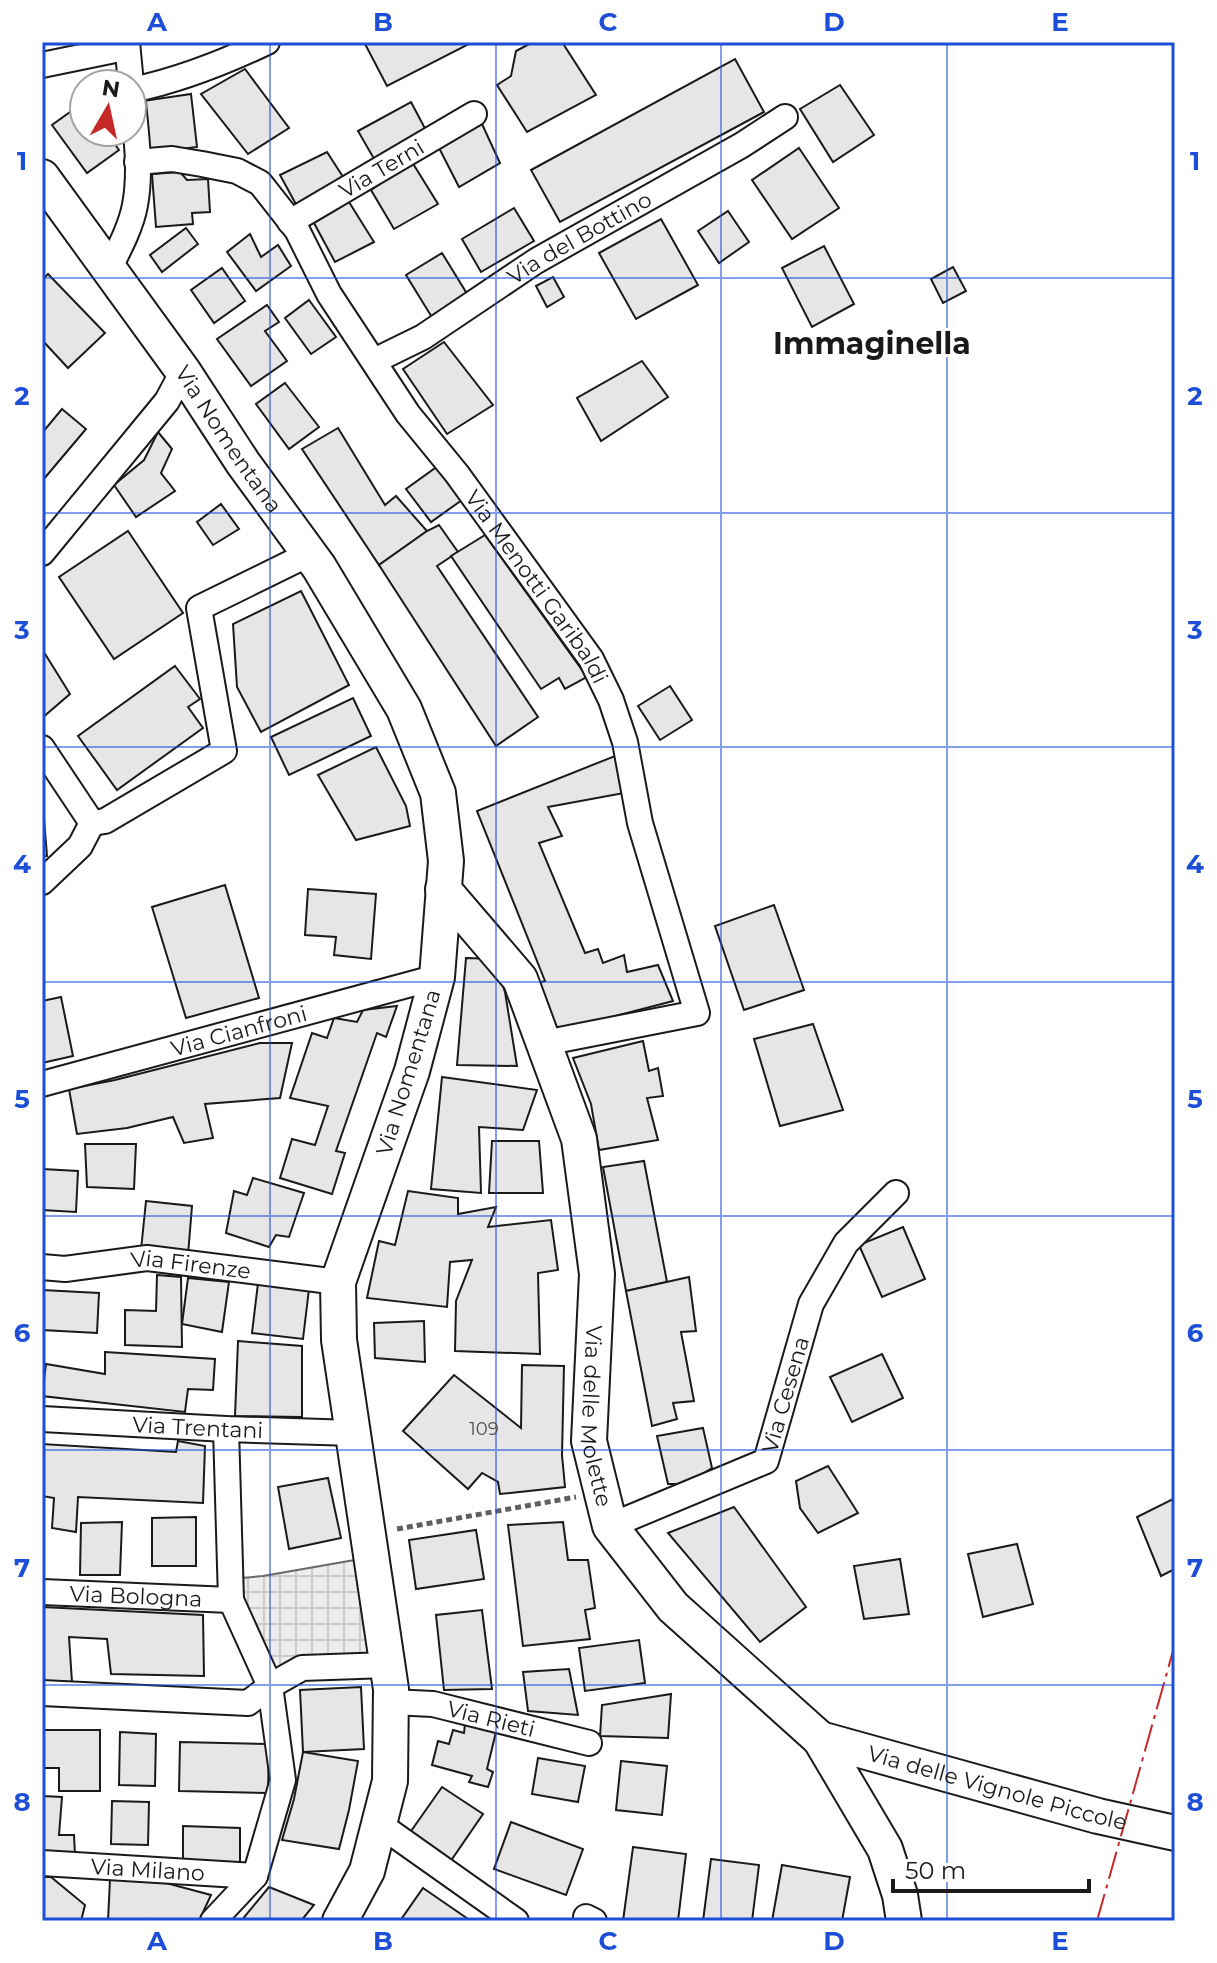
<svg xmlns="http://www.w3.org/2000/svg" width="1217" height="1963" font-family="Montserrat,sans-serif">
<defs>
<pattern id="plaza-grid" width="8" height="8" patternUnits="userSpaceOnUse" patternTransform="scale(2)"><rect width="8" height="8" fill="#ededed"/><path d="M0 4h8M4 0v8" fill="none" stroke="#cbcbcb"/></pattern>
</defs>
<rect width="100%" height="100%" fill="#fff"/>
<path fill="url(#plaza-grid)" stroke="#6a6a6a" stroke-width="2" d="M372 1557 387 1665 270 1686 230 1579 263 1576Z"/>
<g fill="#e6e6e6" stroke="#1a1a1a" stroke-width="2">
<path d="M364 42H471V43L387 86Z"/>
<path d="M533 42H562L596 95 527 132 497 85 511 76 516 51Z"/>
<path d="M735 59 764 112 560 222 531 170Z"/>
<path d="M245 69 289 128 248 154 201 94Z"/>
<path d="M840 85 874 135 833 162 800 109Z"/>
<path d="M191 94 197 147 149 153 143 101Z"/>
<path d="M84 102V132H106L119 150 87 173 52 125Z"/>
<path d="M411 102 429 136 377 164 358 131Z"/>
<path d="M482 124 500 163 459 187 438 146Z"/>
<path d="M799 148 839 208 792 239 752 180Z"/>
<path d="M327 152 345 180 298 208 280 175Z"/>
<path d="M412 162 438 204 394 229 371 190Z"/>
<path d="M180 172 187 180 208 179 210 212 192 213 193 224 156 227 152 174Z"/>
<path d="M349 202 374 242 335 262 314 223Z"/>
<path d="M514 208 534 241 481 272 462 239Z"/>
<path d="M728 211 749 242 719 263 698 231Z"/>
<path d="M661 219 698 285 636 319 599 253Z"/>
<path d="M186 228 198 244 162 272 150 255Z"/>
<path d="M250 234 261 257 278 245 291 266 256 291 227 252Z"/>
<path d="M824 246 854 304 812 327 782 268Z"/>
<path d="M442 253 469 297 433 319 406 275Z"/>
<path d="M953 267 966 291 943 303 931 279Z"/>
<path d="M222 268 245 301 214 323 191 290Z"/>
<path d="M48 274 105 333 68 368 42 340V280Z"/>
<path d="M553 277 564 297 547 307 536 286Z"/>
<path d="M309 300 336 337 311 354 285 318Z"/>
<path d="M267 305 279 322 265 331 287 361 251 386 217 339Z"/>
<path d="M444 342 493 405 447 434 403 369Z"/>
<path d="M642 361 668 397 601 441 577 398Z"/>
<path d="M285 383 319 427 289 449 256 404Z"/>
<path d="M62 409 86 429 43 480 42 433Z"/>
<path d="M338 428 385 505 396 496 427 531 379 565 302 449Z"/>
<path d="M158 432 172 449 161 473 175 491 136 517 114 485 144 460Z"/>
<path d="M438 466 462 500 431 522 406 489Z"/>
<path d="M221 504 239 529 213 545 197 522Z"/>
<path d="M439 525 458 552 437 566 538 717 496 746 379 565 427 531Z"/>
<path d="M128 531 183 613 114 659 59 577Z"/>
<path d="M485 535 587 677 565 689 559 678 541 689 451 556Z"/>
<path d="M301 591 349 685 261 732 237 687 233 624Z"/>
<path d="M42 649 70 694 42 718Z"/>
<path d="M175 666 200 699 188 707 203 728 117 790 78 736Z"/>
<path d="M670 686 692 720 660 740 638 706Z"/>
<path d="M353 698 371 736 289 775 271 737Z"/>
<path d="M376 747 406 806 410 826 356 840 318 775Z"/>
<path d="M615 756 624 793 548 807 562 836 539 843 585 953 598 949 603 963 624 955 627 972 658 965 673 1001 554 1032 533 984 545 981 477 811Z"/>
<path d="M42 819H44L47 856 42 857Z"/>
<path d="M225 885 259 998 186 1018 152 907Z"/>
<path d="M308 889 376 894 371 959 334 955 336 937 305 935Z"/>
<path d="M774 905 804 990 744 1010 715 926Z"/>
<path d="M466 958 494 959 505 992 517 1066 457 1065Z"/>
<path d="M61 997 73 1056 42 1063V1001Z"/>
<path d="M397 1006 386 1037 377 1033 336 1151 345 1153 332 1194 280 1178 292 1139 315 1145 328 1106 290 1098 312 1033 327 1038 334 1018 357 1022 363 1010Z"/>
<path d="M813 1024 843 1110 780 1126 754 1039Z"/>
<path d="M643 1041 649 1071 658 1068 663 1096 647 1098 658 1140 599 1150 591 1104 573 1058Z"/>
<path d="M260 1043H292L280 1098 205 1104 213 1138 184 1143 173 1117 127 1128 77 1134 69 1089 115 1080Z"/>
<path d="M442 1077 537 1090 523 1130 479 1127 481 1193 431 1189Z"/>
<path d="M492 1141H539L543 1193H489Z"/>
<path d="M85 1144H136L134 1189 87 1187Z"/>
<path d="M644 1161 667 1282 626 1291 603 1167Z"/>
<path d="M42 1169 78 1171 76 1212 42 1210Z"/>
<path d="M253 1178 304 1193 289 1237 276 1235 269 1247 226 1233 234 1191 247 1195Z"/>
<path d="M408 1191 458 1198V1214L496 1207 488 1227 551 1220 558 1270 538 1273 540 1354 455 1351 456 1301 472 1260 450 1262 447 1307 367 1298 379 1241 395 1245Z"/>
<path d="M146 1201 192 1206 188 1255 141 1250Z"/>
<path d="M903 1227 925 1279 882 1297 859 1245Z"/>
<path d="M157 1275 181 1277 182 1347 125 1345V1310L156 1311Z"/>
<path d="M689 1277 696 1331 681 1332 694 1401 673 1403 677 1419 652 1426 626 1291Z"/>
<path d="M188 1278 229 1282 222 1332 182 1324Z"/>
<path d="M258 1283 309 1289 303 1339 252 1333Z"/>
<path d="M42 1290 99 1293 97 1333 42 1330Z"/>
<path d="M424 1321 425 1362 375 1358 374 1323Z"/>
<path d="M238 1341 302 1346V1417L235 1416Z"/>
<path d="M105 1352 215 1359 213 1390 188 1389 185 1412 42 1396 46 1364 105 1374Z"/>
<path d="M882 1354 903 1398 852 1422 830 1377Z"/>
<path d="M522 1365 564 1366 562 1455 565 1487 500 1494 498 1482 482 1473 468 1489 403 1431 454 1375 521 1428Z"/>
<path d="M703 1428 712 1468 686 1484H668L657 1436Z"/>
<path d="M178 1441 205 1446 203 1503 78 1497 76 1532 52 1528 54 1498 42 1496V1444L176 1452Z"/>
<path d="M828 1466 858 1513 818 1533 800 1508 796 1481Z"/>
<path d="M328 1478 341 1538 289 1549 278 1487Z"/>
<path d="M1175 1498V1569L1161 1576 1137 1517Z"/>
<path d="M734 1507 806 1607 760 1642 668 1533Z"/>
<path d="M196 1517V1566H152V1518Z"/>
<path d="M122 1522 120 1575H80L81 1523Z"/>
<path d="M563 1522 568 1560H588L595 1608 585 1610 590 1639 523 1646 508 1525Z"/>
<path d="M476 1530 484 1579 416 1589 409 1540Z"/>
<path d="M1017 1544 1033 1604 983 1617 968 1554Z"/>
<path d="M900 1559 909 1614 864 1619 854 1566Z"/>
<path d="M42 1607 203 1615 204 1676 111 1674 107 1639 69 1637 72 1682 42 1681Z"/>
<path d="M482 1610 492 1689 444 1690 436 1615Z"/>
<path d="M639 1640 645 1683 585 1691 579 1648Z"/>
<path d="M569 1669 578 1715 528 1711 523 1672Z"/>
<path d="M361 1687 364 1749 303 1752 300 1690Z"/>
<path d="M671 1694 668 1738 600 1736 602 1705Z"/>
<path d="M465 1724 496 1732 487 1769 493 1772 488 1787 469 1782 472 1776 432 1765 438 1741 449 1744 453 1730 464 1733Z"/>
<path d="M42 1730H100V1791H59V1768H42Z"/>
<path d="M120 1732 156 1734 155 1786 119 1785Z"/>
<path d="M180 1742 269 1744 268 1793 179 1791Z"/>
<path d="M303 1752 358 1761 349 1810 339 1849 282 1840 294 1799Z"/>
<path d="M538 1758 585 1766 578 1802 532 1794Z"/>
<path d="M621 1761 667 1766 662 1815 616 1810Z"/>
<path d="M442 1787 483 1814 450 1862 409 1834Z"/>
<path d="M42 1796 62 1797 59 1835H74L75 1855 47 1853 42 1848Z"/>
<path d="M112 1801 149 1802 148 1845 111 1844Z"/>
<path d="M511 1822 583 1849 566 1895 494 1869Z"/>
<path d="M183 1826 240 1828V1864L183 1863Z"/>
<path d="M633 1847 686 1854 678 1921H623Z"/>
<path d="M711 1859 759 1865 752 1921H703Z"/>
<path d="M782 1865 850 1877 842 1921H772Z"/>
<path d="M42 1877H51L85 1905 81 1921H42Z"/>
<path d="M110 1879 166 1883 211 1895 199 1921H147V1919L142 1921H108Z"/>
<path d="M269 1887 314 1905 301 1921H241Z"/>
<path d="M423 1888 471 1921H400Z"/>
</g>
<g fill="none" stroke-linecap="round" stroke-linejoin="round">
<defs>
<g id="street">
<path d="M127 42 131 84"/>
<path d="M42 65 115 50 122 42"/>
<path d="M132 90C180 80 223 63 267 42"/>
<path id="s1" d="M137 162 172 159 202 164 237 171 260 183 297 230 329 294 408 414 457 474 591 659 611 700 625 742 640 823 697 1013 544 1043"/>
<path id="s2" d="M290 222 474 114"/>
<path d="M109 269C119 249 131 227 135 205 142 168 135 128 132 92"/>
<path id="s3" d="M374 361 423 337 536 261 742 145 785 117"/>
<path d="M42 553 167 401 183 371"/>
<path d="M42 748 92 823 80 846 42 882"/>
<path d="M92 823 105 821 224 751 199 608 309 554"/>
<path id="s4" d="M42 1084 437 977"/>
<path id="s5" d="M42 1267 65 1269 147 1258 338 1282"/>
<path id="s6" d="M42 1419 226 1429 354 1433"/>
<path id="s7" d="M610 1526 766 1461 811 1304 846 1243 896 1193"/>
<path id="s8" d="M42 1592 231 1600"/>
<path d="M42 1693 248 1703 270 1686 302 1668 387 1665"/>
<path id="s9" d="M391 1702 433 1704 589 1743"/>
<path d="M379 1824 516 1921"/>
<path id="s10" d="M42 1863 255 1876"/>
<path d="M586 1917 594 1921"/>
<path d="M213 1921 255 1876 283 1780 270 1686 231 1600 226 1429"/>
</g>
<g id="secondary">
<path id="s11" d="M42 177 183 371 243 463 319 567 404 709 438 793 446 861 437 977 412 1071 338 1282 339 1340 391 1689 390 1781 367 1871 340 1921"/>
<path id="s12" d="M443 889 520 979 579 1139 597 1274 589 1441 610 1526 673 1607 820 1739 885 1849 900 1895 904 1921"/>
<path id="s13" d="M820 1739 1098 1816 1175 1833"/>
</g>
</defs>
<use href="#street" stroke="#1a1a1a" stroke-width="28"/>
<use href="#secondary" stroke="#1a1a1a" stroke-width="38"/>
<path stroke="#5f5f5f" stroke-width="5" stroke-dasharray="6 4" stroke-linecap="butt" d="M397 1529 576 1497"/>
<use href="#street" stroke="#fff" stroke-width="24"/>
<use href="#secondary" stroke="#fff" stroke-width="34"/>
<path stroke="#c62828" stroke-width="2" stroke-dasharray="28 6 4 6" stroke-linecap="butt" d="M1097 1921 1175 1644"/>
</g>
<path fill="none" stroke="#1d4ed8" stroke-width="2" stroke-opacity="0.55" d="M270 42V1921M496 42V1921M721 42V1921M947 42V1921M42 278H1175M42 513H1175M42 747H1175M42 982H1175M42 1216H1175M42 1450H1175M42 1685H1175"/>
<g text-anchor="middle" stroke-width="6" stroke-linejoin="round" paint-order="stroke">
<g font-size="18" fill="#4d4d4d">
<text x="484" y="1435">109</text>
</g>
<g font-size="22" fill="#1a1a1a" stroke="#fff">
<text dy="8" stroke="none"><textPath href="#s2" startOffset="106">Via Terni</textPath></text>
<text dy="8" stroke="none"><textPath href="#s3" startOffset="240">Via del Bottino</textPath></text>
<text dy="8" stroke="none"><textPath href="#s11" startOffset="322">Via Nomentana</textPath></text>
<text dy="8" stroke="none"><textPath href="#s1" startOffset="618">Via Menotti Garibaldi</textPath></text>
<text dy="8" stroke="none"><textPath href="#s4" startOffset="204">Via Cianfroni</textPath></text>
<text transform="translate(408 1072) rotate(-73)" y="8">Via Nomentana</text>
<text dy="8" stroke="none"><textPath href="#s5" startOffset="150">Via Firenze</textPath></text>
<text dy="8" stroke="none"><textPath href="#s7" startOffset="238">Via Cesena</textPath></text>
<text dy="8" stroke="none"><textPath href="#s12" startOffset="568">Via delle Molette</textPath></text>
<text dy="8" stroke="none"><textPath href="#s6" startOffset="156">Via Trentani</textPath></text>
<text dy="8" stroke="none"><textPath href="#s8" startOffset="94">Via Bologna</textPath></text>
<text dy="8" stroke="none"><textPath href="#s9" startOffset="102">Via Rieti</textPath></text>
<text dy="8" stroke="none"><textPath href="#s13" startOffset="184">Via delle Vignole Piccole</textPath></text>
<text dy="8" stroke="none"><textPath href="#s10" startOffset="106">Via Milano</textPath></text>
</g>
<g font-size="30" font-weight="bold" fill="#1a1a1a" stroke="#fff">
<text x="872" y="354">Immaginella</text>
</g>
</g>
<rect width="1217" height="1963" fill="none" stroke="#ffffff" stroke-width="88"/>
<g transform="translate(108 108) rotate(9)"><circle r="38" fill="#ffffff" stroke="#a3a3a3" stroke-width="2"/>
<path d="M0-6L14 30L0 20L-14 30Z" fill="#c62828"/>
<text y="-12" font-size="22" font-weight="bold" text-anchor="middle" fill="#1a1a1a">N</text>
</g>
<path d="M893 1879v12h196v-12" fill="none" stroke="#1a1a1a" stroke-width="4"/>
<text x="905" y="1879" font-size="24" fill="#1a1a1a" stroke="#ffffff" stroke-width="6" paint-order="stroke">50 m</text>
<rect x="44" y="44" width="1129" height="1875" fill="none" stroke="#1d4ed8" stroke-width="3"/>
<g font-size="26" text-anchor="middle" font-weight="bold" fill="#1d4ed8">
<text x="157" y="31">A</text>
<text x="383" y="31">B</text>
<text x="608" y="31">C</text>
<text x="834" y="31">D</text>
<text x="1060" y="31">E</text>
<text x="22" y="170">1</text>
<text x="1195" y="170">1</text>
<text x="22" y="405">2</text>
<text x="1195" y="405">2</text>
<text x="22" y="639">3</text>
<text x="1195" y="639">3</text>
<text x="22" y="873">4</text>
<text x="1195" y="873">4</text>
<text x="22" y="1108">5</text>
<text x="1195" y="1108">5</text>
<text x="22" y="1342">6</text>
<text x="1195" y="1342">6</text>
<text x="22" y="1577">7</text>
<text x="1195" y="1577">7</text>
<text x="22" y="1811">8</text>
<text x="1195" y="1811">8</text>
<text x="157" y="1950">A</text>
<text x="383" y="1950">B</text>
<text x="608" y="1950">C</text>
<text x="834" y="1950">D</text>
<text x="1060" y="1950">E</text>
</g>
</svg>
